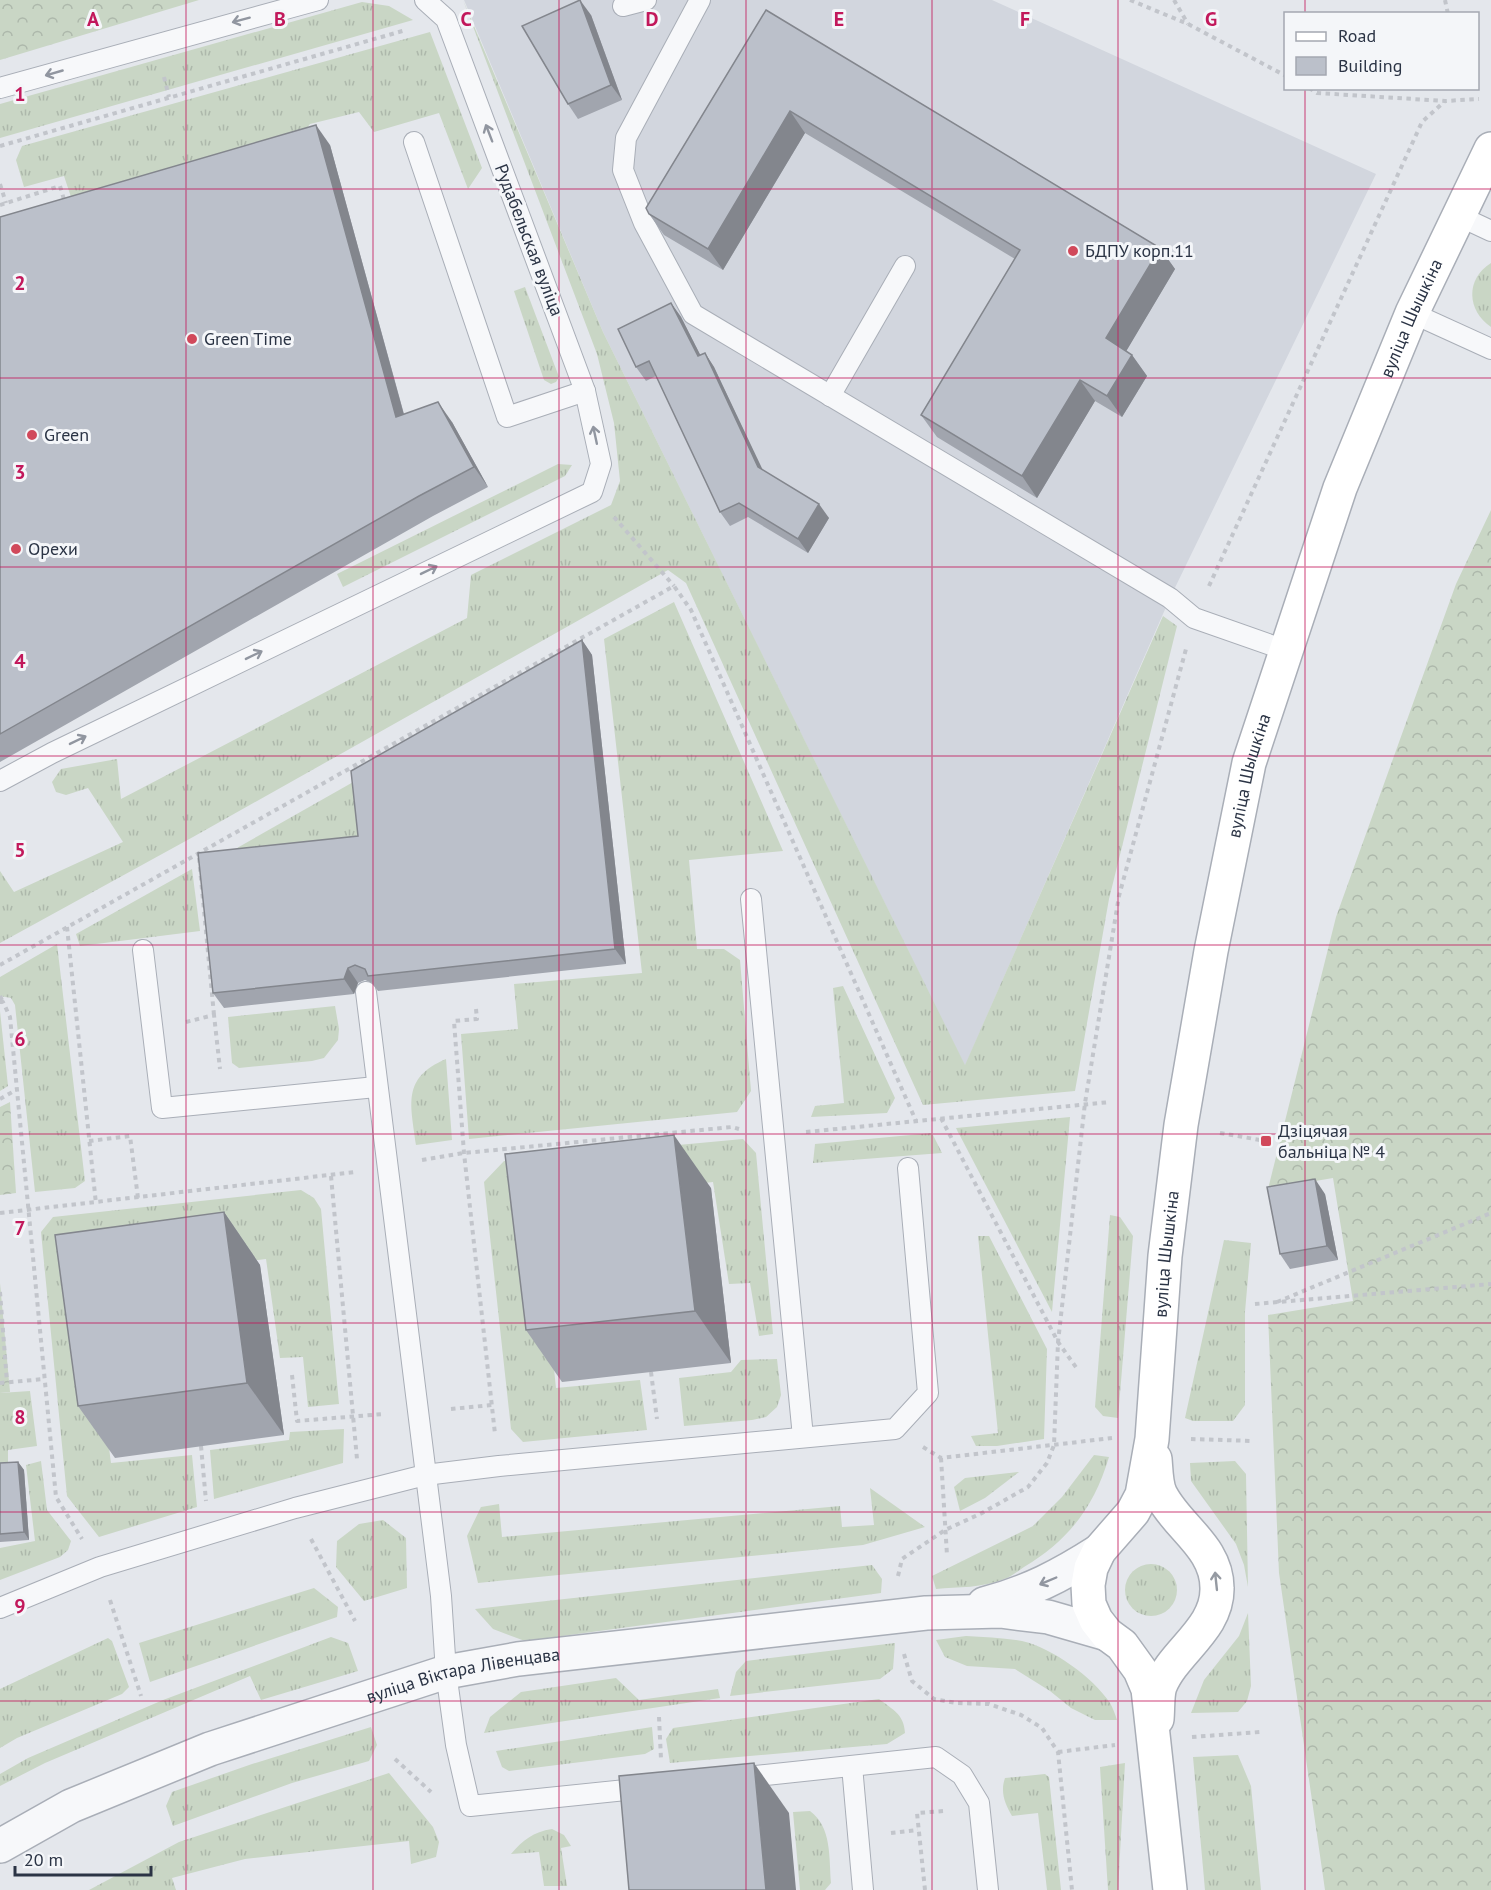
<svg xmlns="http://www.w3.org/2000/svg" width="1491" height="1890" font-family="'PT Sans',sans-serif">
<defs>
<pattern id="grass-tufts" width="24" height="20" patternUnits="userSpaceOnUse" patternTransform="scale(1.5)"><rect width="24" height="20" fill="#c9d6c5"/><path d="M3 7l-1-3M5 7V3M7 7l1-3M15 17l-1-3M17 17v-4M19 17l1-3" fill="none" stroke="#adb8ab"/></pattern>
<pattern id="forest-crowns" width="20" height="18" patternUnits="userSpaceOnUse" patternTransform="scale(1.5)"><rect width="20" height="18" fill="#c9d6c5"/><path d="M2 6a3 3 0 1 1 6 0M12 15a3 3 0 1 1 6 0" fill="none" stroke="#adb8ab"/></pattern>
</defs>
<rect width="100%" height="100%" fill="#e4e7ec"/>
<path fill="#d2d6de" d="M464 0H992L1376 174 1170 598 965 1066 603 332Z"/>
<g fill="url(#grass-tufts)">
<path d="M463 0 603 332 965 1065 1163 616 1177 626 1109 899 1075 1091 923 1105 686 583 668 570 193 837 0 943V871L14 892 123 842 88 788 66 795 56 792 52 782 61 769 117 759 121 799 467 618 471 575 611 505 620 481 614 423 597 354Z"/>
<path d="M362 2 389 6 413 20 0 138V104Z"/>
<path d="M430 32 482 168 468 189 439 113 374 132 359 112 310 124 300 137 73 203 64 176 24 187 16 160 22 146Z"/>
<path d="M1491 263V327C1467 311 1465 279 1491 263Z"/>
<path d="M525 287 559 377 556 382 551 384 544 380 514 291Z"/>
<path d="M558 464 572 465 565 476 343 587 337 574Z"/>
<path d="M674 602 783 851 689 860 697 949H724L740 960 751 1091 737 1112 469 1139 461 1034 518 1029 514 984 642 973 604 639Z"/>
<path d="M355 781 364 847 214 861Z"/>
<path d="M192 869 200 931 80 946 76 934Z"/>
<path d="M57 944 85 1181 75 1188 35 1192 15 1005 11 998 0 996V977Z"/>
<path d="M843 986 895 1098 887 1113 811 1117 815 1106 844 1103 833 988Z"/>
<path d="M335 1006 339 1029 338 1040 324 1058 312 1061 239 1068 232 1063 228 1017Z"/>
<path d="M0 1011 8 1086 0 1091Z"/>
<path d="M446 1059 452 1140 416 1145C411 1105 401 1078 446 1059Z"/>
<path d="M1070 1117 1052 1312 956 1128Z"/>
<path d="M932 1133 942 1153 813 1163 815 1144Z"/>
<path d="M743 1139 756 1153 773 1334 759 1336 750 1283 729 1284 713 1182 537 1203 556 1388 640 1380 647 1430 523 1442 511 1429 484 1182 504 1161Z"/>
<path d="M301 1190 314 1198 321 1209 339 1404 308 1407 303 1357 280 1358 266 1259 87 1283 111 1463 192 1455 197 1507 99 1537 67 1496 41 1232 53 1217Z"/>
<path d="M1110 1215 1120 1217 1133 1236 1118 1418 1103 1416 1095 1407Z"/>
<path d="M978 1236H989L1047 1349 1044 1439 997 1446H976L971 1436 998 1433Z"/>
<path d="M1224 1240 1251 1243 1245 1312V1405L1233 1421H1193L1185 1418Z"/>
<path d="M777 1359 781 1395 777 1407 766 1417 752 1420 684 1426 679 1378 731 1372 741 1360Z"/>
<path d="M30 1391 37 1446 8 1450V1468L0 1469V1393Z"/>
<path d="M344 1429 343 1463 214 1499 210 1450 289 1440 290 1432Z"/>
<path d="M1094 1455 1109 1457C1094 1507 1069 1540 1024 1567 1018 1571 1011 1577 1004 1579 983 1588 958 1587 936 1589L932 1576 1033 1526 1062 1497Z"/>
<path d="M41 1461 47 1510 71 1541 68 1550 60 1557 0 1580V1548L35 1541 26 1465Z"/>
<path d="M1235 1461 1246 1474 1248 1587 1244 1565 1236 1544 1191 1481 1190 1463Z"/>
<path d="M1019 1472 985 1498 960 1511 954 1487 965 1478Z"/>
<path d="M870 1488 925 1527 863 1545 478 1583 467 1536 481 1507 499 1504 502 1537 840 1506 842 1527 874 1525Z"/>
<path d="M383 1520 406 1538 407 1588 364 1601 336 1567 337 1541 359 1524Z"/>
<circle cx="1151" cy="1590" r="26"/>
<path d="M872 1565 882 1579 881 1593 525 1641 493 1629 475 1609Z"/>
<path d="M314 1588 338 1607 337 1617 150 1682 139 1643Z"/>
<path d="M1248 1613 1251 1686 1247 1701 1238 1712 1191 1713 1204 1680 1239 1636Z"/>
<path d="M966 1636C984 1637 1004 1638 1022 1641 1052 1648 1093 1677 1110 1703 1113 1708 1115 1714 1117 1720H1095L1071 1708 1050 1691 1015 1669 967 1666 945 1657 936 1640Z"/>
<path d="M331 1637 348 1643 358 1671 261 1700 250 1676 45 1763 0 1786V1774L28 1758 163 1700Z"/>
<path d="M108 1638 112 1641 129 1687 122 1694 17 1738 0 1748V1689Z"/>
<path d="M895 1643 893 1669 880 1679 730 1696 736 1672 746 1661Z"/>
<path d="M616 1678 639 1700 718 1689 720 1698 484 1733 490 1717 521 1692Z"/>
<path d="M879 1699C893 1710 904 1714 905 1733L887 1744 670 1763 666 1739 673 1728Z"/>
<path d="M371 1727 377 1745 369 1761 292 1783 173 1826 166 1806 172 1792 252 1764Z"/>
<path d="M652 1727 654 1749 645 1754 509 1771 502 1767 496 1751Z"/>
<path d="M1238 1755 1251 1786 1261 1890H1205L1193 1757Z"/>
<path d="M1125 1763 1118 1890H1108L1100 1767Z"/>
<path d="M389 1773 433 1827 439 1842 436 1857 411 1864 409 1841 245 1859 172 1878 176 1890H89L179 1842Z"/>
<path d="M1045 1774 1049 1777 1061 1890H1047L1038 1813 1012 1816C1005 1804 1000 1792 1005 1778Z"/>
<path d="M810 1811C832 1827 829 1858 831 1883L825 1890H800L793 1812Z"/>
<path d="M552 1829 564 1835 571 1846 561 1848 567 1886H544L539 1852 511 1854C523 1840 533 1832 552 1829Z"/>
</g>
<g fill="url(#forest-crowns)">
<path d="M0 0H199L0 60Z"/>
<path d="M1491 510V1890H1325L1279 1573 1268 1315 1353 1301 1333 1178 1268 1189 1336 917 1456 584Z"/>
<path d="M10 1102 16 1193 0 1195V1107Z"/>
<path d="M0 1283 10 1392 0 1393Z"/>
</g>
<g fill="none" stroke-linecap="round" stroke-linejoin="round">
<defs>
<g id="service">
<path d="M700 0 626 138 623 170 644 223 693 314 1170 598 1194 618 1285 650"/>
<path d="M623 6 646 0"/>
<path d="M0 88 318 0"/>
<path d="M414 142 507 417 585 391"/>
<path d="M1459 216 1491 231"/>
<path d="M1412 313 1491 349"/>
<path d="M830 396 905 266"/>
<path d="M0 781 52 753 592 492 601 464 585 391 446 19 425 0"/>
<path d="M751 899 803 1437"/>
<path d="M143 950 162 1108 376 1087"/>
<path d="M366 992 441 1596 446 1672 456 1745 470 1806 645 1788"/>
<path d="M0 1608 100 1567 295 1508 425 1475 499 1466 895 1429 928 1393 908 1168"/>
<path d="M852 1766 863 1890"/>
<path d="M737 1778 936 1757 962 1775 979 1803 988 1890"/>
</g>
<g id="minor">
<path d="M984 1604C1029 1592 1060 1576 1099 1551"/>
<path id="s1" d="M0 1846 71 1806 210 1749 446 1672 518 1659 926 1613 1000 1611 1048 1617 1107 1634"/>
</g>
<g id="secondary">
<path d="M1155 1459C1156 1470 1156 1486 1161 1495 1178 1528 1217 1547 1217 1588 1218 1629 1174 1651 1160 1686 1157 1695 1158 1709 1157 1719"/>
<path id="s2" d="M1170 1890 1148 1689 1140 1670 1122 1645 1107 1634 1096 1620 1089 1604 1088 1585 1091 1568 1099 1551 1133 1512 1142 1495 1152 1439 1165 1256 1181 1125 1211 951 1249 763 1340 488 1412 313 1491 149"/>
</g>
</defs>
<use href="#service" stroke="#a9aeb7" stroke-width="22"/>
<use href="#minor" stroke="#a9aeb7" stroke-width="36"/>
<use href="#secondary" stroke="#a9aeb7" stroke-width="36"/>
<g stroke="#c2c5cb" stroke-width="4" stroke-dasharray="4.5 4.5" stroke-linecap="butt">
<path d="M1130 0 1188 24 1286 76"/>
<path d="M1174 0 1188 24"/>
<path d="M1445 0 1448 14"/>
<path d="M164 77 169 97"/>
<path d="M1309 88 1317 93 1445 101 1479 99"/>
<path d="M0 146 406 30"/>
<path d="M0 184 6 203"/>
<path d="M0 205 60 186 65 203"/>
<path d="M614 517 674 586"/>
<path d="M1209 586 1422 122 1445 101"/>
<path d="M199 858 214 1015"/>
<path d="M67 927 96 1204"/>
<path d="M0 965 674 586 691 610 916 1121"/>
<path d="M0 996 3 1002"/>
<path d="M0 1002H3L10 1017 56 1497 82 1539"/>
<path d="M476 1009 477 1019 454 1021 464 1153 495 1434"/>
<path d="M186 1022 214 1015 220 1069"/>
<path d="M0 1099 16 1090"/>
<path d="M941 1118 1058 1342 1078 1370"/>
<path d="M806 1132 1110 1102"/>
<path d="M1220 1133 1266 1141"/>
<path d="M89 1141 130 1136 138 1198"/>
<path d="M422 1160 464 1153 732 1127 739 1129"/>
<path d="M331 1176 357 1459"/>
<path d="M0 1213 355 1172"/>
<path d="M0 1292 7 1382"/>
<path d="M1277 1302 1491 1213"/>
<path d="M1255 1304 1491 1284"/>
<path d="M651 1372 657 1419"/>
<path d="M292 1375 297 1421 384 1414"/>
<path d="M0 1383 44 1379"/>
<path d="M451 1409 492 1405"/>
<path d="M1191 1439 1253 1441"/>
<path d="M201 1446 206 1501"/>
<path d="M923 1447 941 1458 1112 1438"/>
<path d="M941 1458 947 1555"/>
<path d="M311 1539 355 1621"/>
<path d="M898 1576 902 1559 945 1530 982 1513 1028 1487 1047 1463 1054 1445 1058 1342 1085 1103 1119 896 1186 649"/>
<path d="M110 1600 141 1696"/>
<path d="M904 1654 912 1681 934 1699 956 1703 989 1704 1021 1715 1042 1728 1058 1752 1072 1890"/>
<path d="M659 1717 661 1759H659"/>
<path d="M1192 1737 1260 1732"/>
<path d="M1058 1752 1115 1745"/>
<path d="M395 1759 431 1792"/>
<path d="M891 1833 918 1830"/>
<path d="M925 1890 917 1813 944 1811"/>
</g>
<use href="#service" stroke="#f7f8fa" stroke-width="20"/>
<use href="#minor" stroke="#f7f8fa" stroke-width="33"/>
<use href="#secondary" stroke="#fff" stroke-width="33"/>
</g>
<g fill="#a1a5ae">
<path d="M766 10 1160 248 1175 269 1126 351 1132 355 1147 376 1122 417 1095 401 1037 498 937 437 921 415 1015 259 805 133 723 270 664 235 649 214Z"/>
<path d="M591 15 622 100 578 119 568 104Z"/>
<path d="M330 145 404 414 452 422 488 487 433 516 0 762V217Z"/>
<path d="M671 303 681 317 700 355 705 353 714 367 762 470 829 518 808 553 748 517 730 526 720 512 656 376 646 381 636 367Z"/>
<path d="M582 640 592 655 626 964 378 991 372 983 365 980 358 983 354 994 224 1008 213 993 358 836Z"/>
<path d="M711 1188 731 1363 562 1382 526 1330Z"/>
<path d="M1325 1194 1338 1260 1290 1269 1280 1254Z"/>
<path d="M224 1212 260 1265 284 1435 115 1458 78 1406Z"/>
<path d="M18 1462 24 1470 29 1540 0 1542V1463Z"/>
</g>
<g fill="#83868d">
<path d="M580 0 591 15 622 100 611 85Z"/>
<path d="M790 111 805 133 723 270 708 249Z"/>
<path d="M316 125 330 145 410 437 396 417Z"/>
<path d="M1160 248 1175 269 1121 360 1106 338Z"/>
<path d="M671 303 681 317 708 370 698 356Z"/>
<path d="M705 353 714 367 768 481 758 467Z"/>
<path d="M1132 355 1147 376 1122 417 1107 396Z"/>
<path d="M1080 380 1095 401 1037 498 1022 476Z"/>
<path d="M438 402 452 422 488 487 474 467Z"/>
<path d="M819 504 829 518 808 553 798 539Z"/>
<path d="M582 640 592 655 626 964 615 949Z"/>
<path d="M348 968 358 983 354 994 344 979Z"/>
<path d="M674 1135 711 1188 731 1363 695 1311Z"/>
<path d="M1315 1179 1325 1194 1338 1260 1327 1246Z"/>
<path d="M224 1212 260 1265 284 1435 247 1383Z"/>
<path d="M18 1462 24 1470 29 1540 24 1532Z"/>
<path d="M754 1763 789 1813 796 1890H766Z"/>
</g>
<g fill="#bbc0ca" stroke="#83868d" stroke-width="1.5">
<path d="M580 0 611 85 568 104 522 26Z"/>
<path d="M766 10 1160 248 1106 338 1132 355 1107 396 1080 380 1022 476 921 415 1020 250 790 111 708 249 649 214 646 208Z"/>
<path d="M316 125 396 417 438 402 474 467 419 496 0 734V217Z"/>
<path d="M671 303 698 356 705 353 758 467 819 504 798 539 739 503 720 512 649 361 636 367 618 329Z"/>
<path d="M582 640 615 949 368 976 365 969 355 965 348 968 344 979 213 993 198 853 358 836 351 771Z"/>
<path d="M674 1135 695 1311 526 1330 505 1154Z"/>
<path d="M1315 1179 1327 1246 1280 1254 1267 1187Z"/>
<path d="M224 1212 247 1383 78 1406 55 1235Z"/>
<path d="M18 1462 24 1532 0 1534V1463Z"/>
<path d="M754 1763 766 1890H629L619 1776Z"/>
</g>
<defs><path id="oneway-shaft" d="M-6 0H5M1.5-3L5.5 0L1.5 3" fill="none" stroke-width="1.6" stroke-linecap="round" stroke-linejoin="round" transform="scale(1.5)"/></defs>
<g stroke="#9196a0">
<use href="#oneway-shaft" transform="translate(241 20) rotate(165)"/>
<use href="#oneway-shaft" transform="translate(54 73) rotate(164)"/>
<use href="#oneway-shaft" transform="translate(489 133) rotate(-111)"/>
<use href="#oneway-shaft" transform="translate(595 435) rotate(-102)"/>
<use href="#oneway-shaft" transform="translate(429 570) rotate(-26)"/>
<use href="#oneway-shaft" transform="translate(254 655) rotate(-26)"/>
<use href="#oneway-shaft" transform="translate(78 740) rotate(-26)"/>
<use href="#oneway-shaft" transform="translate(1048 1581) rotate(157)"/>
</g>
<use stroke="#959aa2" href="#oneway-shaft" transform="translate(1216 1581) rotate(-96)"/>
<path fill="none" stroke="#c2185b" stroke-width="1.5" stroke-opacity="0.55" d="M186 0V1890M373 0V1890M559 0V1890M746 0V1890M932 0V1890M1118 0V1890M1305 0V14M1305 88V1890M0 189H1491M0 378H1491M0 567H1491M0 756H1491M0 945H1491M0 1134H1491M0 1323H1491M0 1512H1491M0 1701H1491"/>
<g fill="#d1495b" stroke="#f4f6f9" stroke-width="2">
<circle cx="1073" cy="251" r="6"/>
<circle cx="192" cy="339" r="6"/>
<circle cx="32" cy="435" r="6"/>
<circle cx="16" cy="549" r="6"/>
<rect x="1260" y="1135" width="12" height="12" rx="3"/>
</g>
<g text-anchor="middle" stroke-width="6" stroke-linejoin="round" paint-order="stroke">
<g font-size="18" fill="#2b3445" stroke="#f4f6f9">
<text transform="translate(529 240) rotate(69)" y="6">Рудабельская вуліца</text>
<text dy="6" stroke="none"><textPath href="#s2" startOffset="1648">вуліца Шышкіна</textPath></text>
<text dy="6" stroke="none"><textPath href="#s2" startOffset="1162">вуліца Шышкіна</textPath></text>
<text dy="6" stroke="none"><textPath href="#s2" startOffset="676">вуліца Шышкіна</textPath></text>
<text dy="6" stroke="none"><textPath href="#s1" startOffset="496">вуліца Віктара Лівенцава</textPath></text>
</g>
<g font-size="18" fill="#2b3445" stroke="#f4f6f9" text-anchor="start">
<text x="1085" y="257">БДПУ корп.11</text>
<text x="204" y="345">Green Time</text>
<text x="44" y="441">Green</text>
<text x="28" y="555">Орехи</text>
<text x="1278" y="1137">Дзіцячая<tspan x="1278" dy="21">бальніца № 4</tspan></text>
</g>
</g>
<g font-size="20" text-anchor="middle" font-weight="bold" fill="#c2185b" stroke="#f4f6f9" stroke-width="6" stroke-linejoin="round" paint-order="stroke">
<text x="93" y="26">A</text>
<text x="280" y="26">B</text>
<text x="466" y="26">C</text>
<text x="652" y="26">D</text>
<text x="839" y="26">E</text>
<text x="1025" y="26">F</text>
<text x="1211" y="26">G</text>
<text x="20" y="101">1</text>
<text x="20" y="290">2</text>
<text x="20" y="479">3</text>
<text x="20" y="668">4</text>
<text x="20" y="857">5</text>
<text x="20" y="1046">6</text>
<text x="20" y="1235">7</text>
<text x="20" y="1424">8</text>
<text x="20" y="1613">9</text>
</g>
<rect x="1284" y="12" width="195" height="78" fill="#f4f6f9" stroke="#a4a8b1" stroke-width="1.5"/>
<rect x="1296" y="32" width="30" height="9" fill="#ffffff" stroke="#a4a8b1" stroke-width="1.5"/>
<text x="1338" y="42" font-size="18" fill="#2b3445">Road</text>
<rect x="1296" y="57" width="30" height="18" fill="#bbc0ca" stroke="#a4a8b1" stroke-width="1.5"/>
<text x="1338" y="72" font-size="18" fill="#2b3445">Building</text>
<path d="M15 1866v9h136v-9" fill="none" stroke="#2b3445" stroke-width="3"/>
<text x="24" y="1866" font-size="18" fill="#2b3445" stroke="#f4f6f9" stroke-width="4.5" paint-order="stroke">20 m</text>
</svg>
